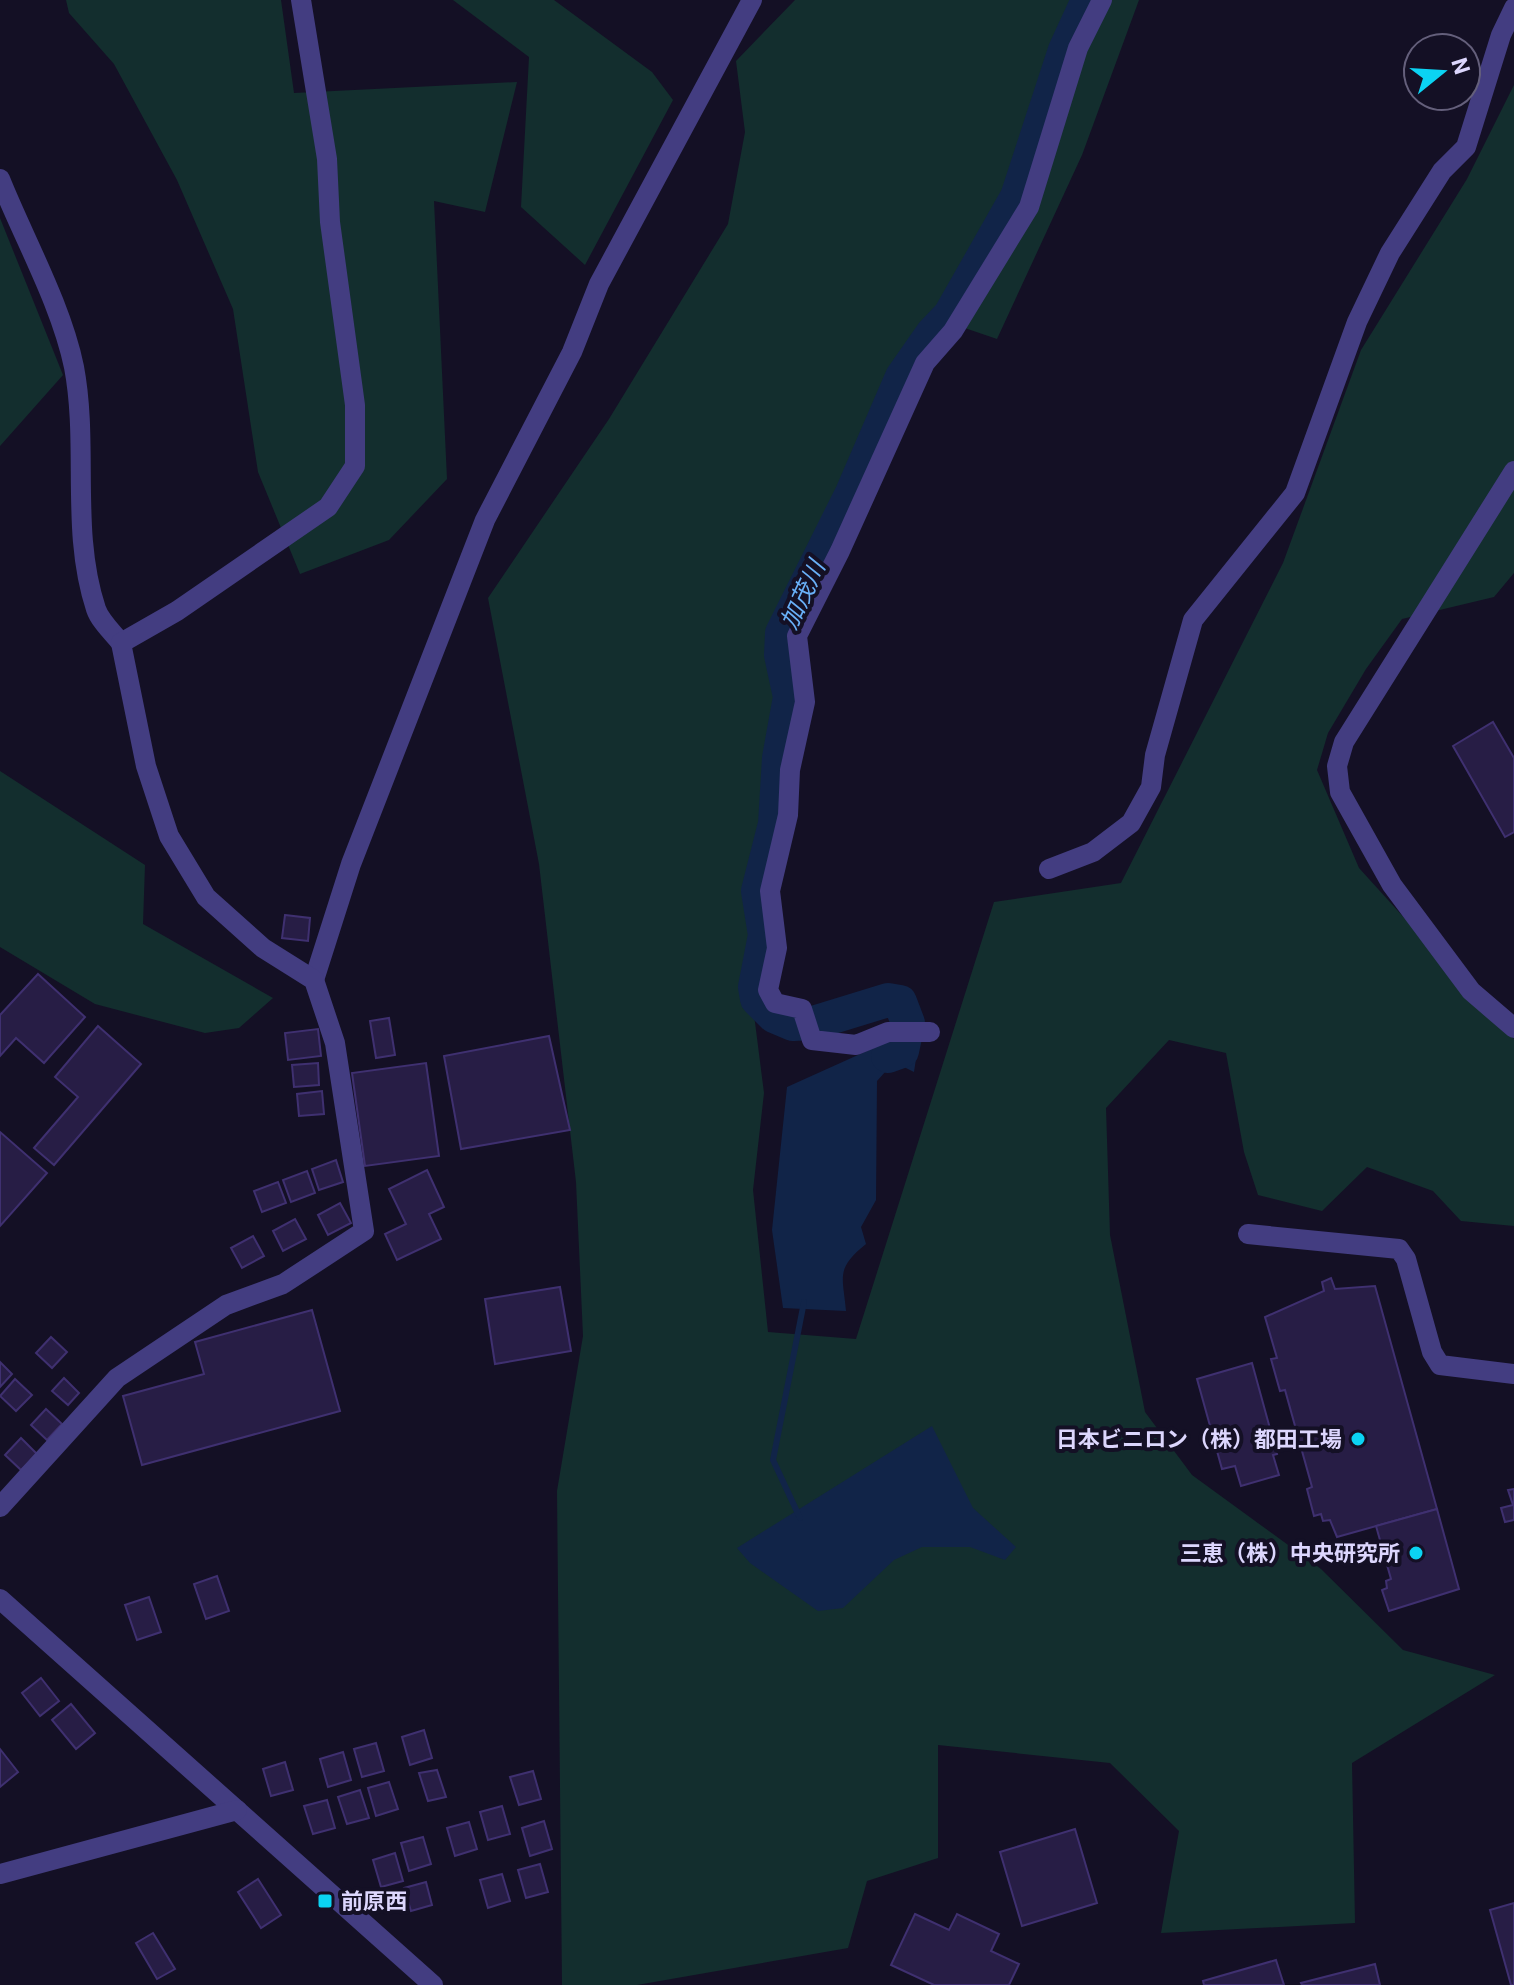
<svg xmlns="http://www.w3.org/2000/svg" width="1514" height="1985" font-family="Roboto,'Noto Sans JP',sans-serif">
<rect width="100%" height="100%" fill="#141025"/>
<g fill="#132e2e">
<path d="M66 0H281L294 93 517 82 485 212 434 201 447 479 389 540 300 574 258 472 233 309 177 180 114 64 69 13Z"/>
<path d="M453 0H554L652 72 673 100 585 265 521 207 529 57Z"/>
<path d="M795 0H1139L1082 155 997 339 953 324 804 641 760 896 751 991 764 1093 753 1190 768 1332 856 1339 994 902 1121 883 1283 563 1361 350 1467 179 1514 85V573L1494 597 1402 619 1366 669 1328 733 1317 770 1359 868 1514 1039V1226L1461 1221 1433 1191 1367 1167 1322 1211 1258 1195 1244 1152 1226 1053 1169 1040 1106 1108 1110 1235 1145 1412 1192 1475 1321 1569 1403 1650 1495 1675 1352 1763 1355 1923 1161 1933 1179 1831 1110 1763 938 1745V1858L867 1881 848 1948 637 1985H562L557 1491 583 1336 576 1182 539 864 488 598 609 419 728 224 745 132 736 61Z"/>
<path d="M0 218 63 375 0 446Z"/>
<path d="M0 771 145 865 143 924 273 998 239 1028 205 1033 95 1004 0 947Z"/>
</g>
<g fill="#112448">
<path d="M919 1039 914 1072 894 1062 877 1081 876 1200 861 1227 866 1244C835 1269 843 1276 846 1311L783 1308 772 1230 787 1087 889 1041Z"/>
<path d="M932 1426 973 1508 1016 1547 1005 1560 970 1547H922L894 1560 843 1608 818 1611 750 1563 737 1548Z"/>
</g>
<g fill="none" stroke-linecap="round" stroke-linejoin="round">
<path stroke="#112448" stroke-width="6" d="M800 1518 773 1460 804 1302"/>
<path stroke="#112448" stroke-width="34" d="M888 1056 902 1051 908 1023 900 1002 888 1000 813 1023 793 1024 774 1016 757 999 755 987 765 935 758 891 775 824 779 758 790 697 781 655 782 633 852 493 902 377 932 334 950 315 1017 197 1065 50 1088 0"/>
</g>
<g fill="#271d45" stroke="#3f3070" stroke-width="2">
<path d="M1493 722 1514 758V832L1505 837 1453 746Z"/>
<path d="M285 915 310 918 308 941 282 938Z"/>
<path d="M38 974 85 1017 44 1063 16 1038 0 1056V1015Z"/>
<path d="M389 1018 395 1055 376 1058 370 1021Z"/>
<path d="M98 1026 141 1064 54 1165 34 1148 78 1097 55 1077Z"/>
<path d="M318 1029 321 1056 288 1060 285 1033Z"/>
<path d="M549 1036 570 1130 461 1149 444 1056Z"/>
<path d="M318 1063 319 1085 294 1087 292 1065Z"/>
<path d="M426 1063 439 1156 365 1166 352 1073Z"/>
<path d="M322 1091 324 1114 299 1116 297 1094Z"/>
<path d="M0 1132 47 1173 0 1226Z"/>
<path d="M336 1160 343 1182 319 1190 312 1169Z"/>
<path d="M427 1170 444 1207 429 1214 441 1239 397 1260 385 1234 406 1224 389 1189Z"/>
<path d="M307 1171 315 1193 291 1202 283 1180Z"/>
<path d="M278 1182 286 1203 262 1212 254 1191Z"/>
<path d="M340 1203 351 1223 328 1235 318 1215Z"/>
<path d="M295 1219 306 1239 283 1251 273 1231Z"/>
<path d="M253 1236 264 1256 242 1268 231 1248Z"/>
<path d="M1331 1278 1335 1289 1375 1286 1437 1509 1337 1537 1330 1520 1323 1521 1321 1514 1314 1516 1307 1489 1312 1487 1285 1390 1280 1391 1271 1359 1277 1358 1265 1317 1324 1291 1322 1282Z"/>
<path d="M560 1287 571 1351 495 1364 485 1299Z"/>
<path d="M312 1310 340 1411 142 1465 123 1396 204 1374 195 1342Z"/>
<path d="M51 1337 67 1352 52 1368 36 1353Z"/>
<path d="M0 1362 12 1374 0 1387Z"/>
<path d="M1252 1363 1277 1454 1273 1455 1279 1475 1241 1486 1235 1466 1222 1469 1197 1379Z"/>
<path d="M64 1378 79 1393 68 1405 52 1391Z"/>
<path d="M15 1379 32 1395 16 1411 0 1396Z"/>
<path d="M46 1409 62 1424 47 1440 31 1425Z"/>
<path d="M21 1438 37 1454 21 1470 5 1455Z"/>
<path d="M1514 1489V1520L1505 1522 1501 1508 1513 1505 1508 1490Z"/>
<path d="M1437 1509 1459 1589 1389 1611 1382 1590 1387 1588 1386 1581 1391 1579 1376 1526Z"/>
<path d="M217 1576 229 1611 206 1619 194 1584Z"/>
<path d="M149 1597 161 1632 137 1640 125 1605Z"/>
<path d="M41 1678 59 1701 40 1716 22 1693Z"/>
<path d="M71 1704 95 1733 76 1749 52 1720Z"/>
<path d="M424 1730 432 1758 410 1765 402 1737Z"/>
<path d="M376 1743 384 1771 362 1777 354 1749Z"/>
<path d="M0 1749 18 1772 0 1787Z"/>
<path d="M343 1752 351 1780 328 1787 320 1759Z"/>
<path d="M285 1762 293 1790 271 1796 263 1769Z"/>
<path d="M437 1770 446 1797 428 1801 419 1773Z"/>
<path d="M533 1771 541 1799 519 1805 510 1777Z"/>
<path d="M389 1782 398 1809 376 1816 368 1788Z"/>
<path d="M360 1790 369 1818 347 1824 338 1797Z"/>
<path d="M327 1800 335 1828 313 1834 304 1806Z"/>
<path d="M502 1806 510 1834 488 1840 480 1812Z"/>
<path d="M544 1821 552 1849 530 1856 522 1828Z"/>
<path d="M469 1822 477 1849 455 1856 447 1828Z"/>
<path d="M1075 1829 1097 1903 1022 1926 1000 1852Z"/>
<path d="M423 1837 431 1864 409 1871 401 1843Z"/>
<path d="M395 1853 403 1881 381 1887 373 1860Z"/>
<path d="M540 1864 548 1892 526 1898 518 1870Z"/>
<path d="M502 1874 510 1901 488 1908 480 1880Z"/>
<path d="M258 1879 281 1915 261 1928 238 1892Z"/>
<path d="M426 1882 432 1905 411 1911 404 1888Z"/>
<path d="M1514 1903V1985H1511L1490 1910Z"/>
<path d="M915 1914 949 1930 957 1914 999 1934 991 1951 1019 1964 1009 1985H934L891 1965Z"/>
<path d="M153 1933 175 1969 157 1979 136 1943Z"/>
<path d="M1276 1960 1284 1985H1204L1203 1981Z"/>
<path d="M1375 1964 1380 1985H1302L1301 1983Z"/>
</g>
<g fill="none" stroke-linecap="round" stroke-linejoin="round">
<g stroke="#433d81" stroke-width="20">
<path d="M0 179C24 239 61 304 74 367 89 446 70 531 96 609 100 621 113 633 121 643"/>
<path d="M1049 869 1093 852 1131 823 1151 787 1155 755 1193 620 1295 493 1357 322 1390 253 1442 171 1466 147 1501 35 1514 8"/>
<path d="M314 980 351 864 485 520 572 352 599 284 752 0"/>
<path d="M930 1032H888L856 1045 812 1040 802 1009 775 1003 768 990 777 948 770 891 788 815 790 770 805 702 797 636 840 551 925 363 953 331 1029 207 1078 48 1102 0"/>
<path d="M0 1507 117 1378 226 1305 283 1284 364 1231 335 1043 314 980 263 948 206 897 169 836 146 766 121 643 177 611 328 507 355 466V405L330 222 327 159 301 0"/>
</g>
<g stroke="#433d81" stroke-width="20">
<path d="M1514 471 1344 742 1337 766 1340 792 1392 885 1471 991 1514 1028"/>
<path d="M1248 1234 1399 1249 1406 1259 1432 1352 1440 1365 1514 1374"/>
<path d="M0 1599 433 1985"/>
<path d="M0 1874 237 1810"/>
</g>
</g>
<g fill="#0bd3f3" stroke="#141025" stroke-width="3">
<circle cx="1358" cy="1439" r="8"/>
<circle cx="1416" cy="1553" r="8"/>
<rect x="317" y="1893" width="16" height="16" rx="4"/>
</g>
<g text-anchor="middle" stroke-width="8" stroke-linejoin="round" paint-order="stroke">
<g font-size="22" font-weight="bold" fill="#dcd6fd" stroke="#141025" text-anchor="end">
<text x="1342" y="1447">日本ビニロン（株）都田工場</text>
<text x="1400" y="1561">三恵（株）中央研究所</text>
<text x="341" y="1909" text-anchor="start">前原西</text>
</g>
<g font-size="24" font-style="italic" fill="#69b0f8" stroke="#141025">
<text transform="translate(803 595) rotate(-65)" y="8">加茂川</text>
</g>
</g>
<g transform="translate(1442 72) rotate(72)"><circle r="38" fill="#141025" stroke="#645f7b" stroke-width="2"/>
<path d="M0-6L14 30L0 20L-14 30Z" fill="#0bd3f3"/>
<text y="-12" font-size="22" font-weight="bold" text-anchor="middle" fill="#dcd6fd">N</text>
</g>
</svg>
